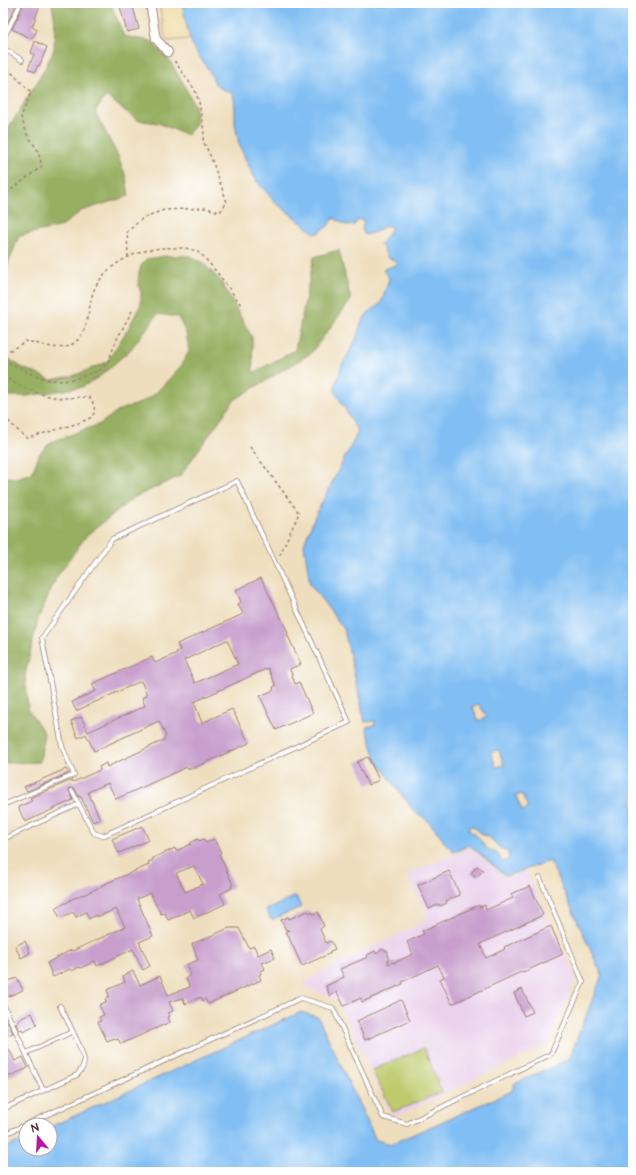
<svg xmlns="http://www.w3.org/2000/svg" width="636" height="1175" font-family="'Architects Daughter',sans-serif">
<rect width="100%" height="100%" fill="#fff"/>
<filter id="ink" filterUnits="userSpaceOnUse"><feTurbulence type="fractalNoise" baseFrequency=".025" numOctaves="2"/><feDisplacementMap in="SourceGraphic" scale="8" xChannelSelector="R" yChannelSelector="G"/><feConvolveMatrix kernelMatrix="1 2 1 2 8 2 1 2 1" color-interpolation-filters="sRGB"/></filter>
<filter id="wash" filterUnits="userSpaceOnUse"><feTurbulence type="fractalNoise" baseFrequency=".012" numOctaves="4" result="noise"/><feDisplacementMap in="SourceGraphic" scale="16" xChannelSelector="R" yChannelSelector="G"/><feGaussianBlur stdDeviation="0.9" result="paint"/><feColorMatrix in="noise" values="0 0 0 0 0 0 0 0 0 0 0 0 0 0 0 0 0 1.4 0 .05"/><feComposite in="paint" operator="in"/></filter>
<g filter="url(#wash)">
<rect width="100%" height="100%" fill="#eedebd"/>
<path fill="#ead1ec" d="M469 848 506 878 526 871 576 977 549 1044 397 1116 391 1113 337 1000 305 986V983L323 971 422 923 427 913 407 874Z"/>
<path fill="#bdcb6d" stroke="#84754c" d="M424 1048 442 1092 393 1112 372 1070Z"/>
<g fill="#96af60" stroke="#706746">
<path d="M52 3H112L113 10 124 36 151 41 170 61 183 83 195 106 196 124 187 135 158 123 137 120 106 96 95 112 118 156 126 177 129 196 81 211 62 226 19 236 3 277V137L42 74 54 49 55 22Z"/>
<path d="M339 250 351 300 311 353 234 400 180 476 133 498 86 536 56 578 38 619 25 675 28 709 44 733 40 762 3 763V477L15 478 32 473 40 453 51 442 100 424 119 410 138 404 155 394 182 365 189 351 186 333 178 317 158 314 130 350 99 377 82 387 27 396H3V355L23 368 51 380 73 376 107 362 128 329 141 304V293L138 282 139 274 141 266 146 259 166 256H189L203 263 220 280 252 337 253 373 295 350 314 257Z"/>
</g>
<path fill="#eeda9e" stroke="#9c7c64" d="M159 3H182L191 39 167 41 165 36Z"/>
<g fill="#80bef3" stroke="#656e8f" fill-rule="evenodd">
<path d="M182 3H633V1172H3V1149L26 1138V1149H50V1127L301 1012 318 1017 376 1140 391 1144 512 1091 514 1084 569 1059 602 975 550 861 506 876 469 845 457 851H453L444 842 441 836 426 819 413 810 377 761 366 727 375 725V721L365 722 344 629 310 584 304 544 315 516 358 432 334 389 342 365 356 340 361 323 368 313 381 303 389 280 388 275 384 272V269L396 265 395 261 387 257 384 249 380 245 392 228 387 225 375 232 365 235 362 230 364 221 359 219 354 225H346L334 218 328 226 316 234 276 203 258 183 248 165 239 144 235 124V107L234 98 231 92C213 88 216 83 208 69 203 61 197 55 193 46 187 33 185 17 182 3ZM479 704 487 717 479 721 472 707ZM499 750 504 765 496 767 491 752ZM522 794 528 808 522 811 516 796ZM471 826 474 827 483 835 489 837 500 848 506 850 509 855 508 860 503 862 501 860 498 854 486 848 477 836 470 831 468 828Z"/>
<path d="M296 896 301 907 271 920 266 910Z"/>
</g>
<g id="blocks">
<g fill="#c79ecc" fill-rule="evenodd">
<path d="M3 3H41L32 27 37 30 33 38 28 37 12 29 22 8V5L20 4 16 5 6 25 3 23Z"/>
<path d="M119 3H132L139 29 127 32Z"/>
<path d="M35 41 47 47 39 66 38 65 35 72 28 69 34 54 31 53Z"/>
<path d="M261 578 281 618 288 633 287 634 301 664 290 669 295 684 299 682 313 713 276 730 260 696 274 690 273 687 276 686 268 668 194 702 202 723 232 709 249 743 194 768V767L189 769 187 767 116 799 108 783 88 792 100 819 93 822 81 797H79L75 789 72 788 69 789V791L73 800 25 822 18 807 32 801 30 798 72 780 73 782 100 770 99 767 106 763 107 767 164 740V738L166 736 159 721 94 751 86 734 78 738 71 721 81 717 88 732 145 706 142 698 147 695 141 681 76 711 72 702 96 691 92 684 152 657 155 663 177 653 176 652 180 650 177 644 243 614 238 604 241 602 236 590ZM227 640 238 664 195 683 184 660Z"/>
<path d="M368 757 379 780 368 785 357 762Z"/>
<path d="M66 769 69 773 27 791 24 787Z"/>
<path d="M142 826 149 840 119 853 112 839Z"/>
<path d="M198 839 199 841 204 839 206 843 214 839 221 853 219 854 233 885 231 886 232 888 220 894 225 904 194 918 190 910 168 920 165 913 161 914 150 893 137 899 153 936 139 942 150 966 143 970 133 949 97 966 95 961 81 968 79 967 72 971 70 969 53 977 47 963 71 950 72 951 125 927 116 909 97 917 96 915 89 919 86 912 76 917 73 912 60 918 55 908 70 901V900L83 894V895L102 886V885L149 865 148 862 153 860V858L175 848 176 851 191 844 190 843ZM194 866 203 884 185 892 176 873Z"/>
<path d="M477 866 483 870 477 877 471 873Z"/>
<path d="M449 871 460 895 446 901 447 903 440 906 439 904 429 909 418 885Z"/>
<path d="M530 886 543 915 480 944 486 958 505 949 504 947 551 926 563 954 524 972 523 971 452 1004 440 979 444 977 438 965 402 982 403 984 362 1002 361 998 344 1006 337 992 330 996 326 986 344 977 340 969 368 957 367 955 375 951 377 954 382 949 388 952V964L393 962 394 963 413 954 407 942 424 934 422 931 479 905 480 907 485 905 486 910 513 898 511 894Z"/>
<path d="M308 911 310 913 312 912 313 914 318 912 324 926 320 929 326 943 331 941 335 949 330 951 331 953 302 966 286 931 289 930H286L281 920 288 917 289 919Z"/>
<path d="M229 928H239L249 948 254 946 258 955 271 949 275 958 262 963 265 969 260 972 261 974 259 975 261 980 208 1004 205 999 203 1001 201 997 185 1004 183 998 169 1002 173 1011 168 1013 170 1016 167 1017 170 1022 121 1044 118 1039 116 1040 115 1038 107 1041 98 1022 101 1021 99 1017 104 1015 99 1005 106 1002 105 999 109 996 107 990 125 982 123 976 133 971 140 985 160 976 168 995 190 987 186 978 191 975 186 965 198 960 192 944Z"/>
<path d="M25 941 30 953 21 958 15 946Z"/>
<path d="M17 978 23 990 7 997 3 988V983Z"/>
<path d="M522 989 533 1012 524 1016 514 993Z"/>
<path d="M401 1000 410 1020 365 1040 357 1021Z"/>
<path d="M3 1013 13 1033 3 1037 15 1061 23 1057 28 1068 3 1079Z"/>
<path d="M32 1013 37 1025 23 1032 22 1029 19 1030 16 1024 20 1019Z"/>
</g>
</g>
</g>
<g filter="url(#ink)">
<use href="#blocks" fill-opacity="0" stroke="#9c7e74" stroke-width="1"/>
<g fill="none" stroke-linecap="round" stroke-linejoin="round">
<defs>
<g id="lane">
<path d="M3 39 19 7"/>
<path d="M3 48 22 60"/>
<path d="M3 90V92"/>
<path d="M3 805 74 775 62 746 42 638 112 539 237 481 349 722 103 836 94 833 72 791"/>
<path d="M3 839 79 804"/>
<path d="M3 1004 43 1090"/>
<path d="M26 1053 72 1032"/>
<path d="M3 1109 77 1075C81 1070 84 1067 84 1061 84 1050 65 1017 60 1006"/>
<path d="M3 1135 301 998 333 1008 383 1117 407 1124 551 1054 583 982 540 878"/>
</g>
<path id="street" d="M150 3 156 39 168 52"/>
</defs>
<use href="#lane" stroke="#9c7e74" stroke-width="5.5"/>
<use href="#street" stroke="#9c7e74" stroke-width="10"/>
<g stroke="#9c7e74" stroke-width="1.5" stroke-dasharray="3 3" stroke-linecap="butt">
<path d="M3 64 31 92 21 117 27 134 38 151 42 166 3 196"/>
<path d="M128 257 127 232 144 217 164 210 206 208 220 212 227 202 210 155 203 141 204 132 199 102 195 90 173 59"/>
<path d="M3 350H11L26 341C39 343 58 352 71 345 90 335 87 307 94 290 108 260 144 246 176 248 184 248 192 248 199 253 203 255 206 260 210 264 221 277 231 291 241 305"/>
<path d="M3 360 34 375 49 380 63 381 74 379 100 370 108 362 117 339 132 311"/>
<path d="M3 376C20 387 41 396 61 398 70 398 80 397 89 397L92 400 95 411 92 417 79 423 28 438 25 437 3 416"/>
<path d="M250 447 299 513 279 557"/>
</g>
<use href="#lane" stroke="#fff" stroke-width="4"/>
<use href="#street" stroke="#fff" stroke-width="8"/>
</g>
</g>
<rect width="636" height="1175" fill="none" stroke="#fff" stroke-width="16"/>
<g transform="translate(38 1137) rotate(342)"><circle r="19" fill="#ffffff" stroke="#b7a5aa"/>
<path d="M0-3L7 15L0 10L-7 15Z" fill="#b5179e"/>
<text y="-6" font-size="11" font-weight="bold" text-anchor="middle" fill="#4a1f2b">N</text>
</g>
</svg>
